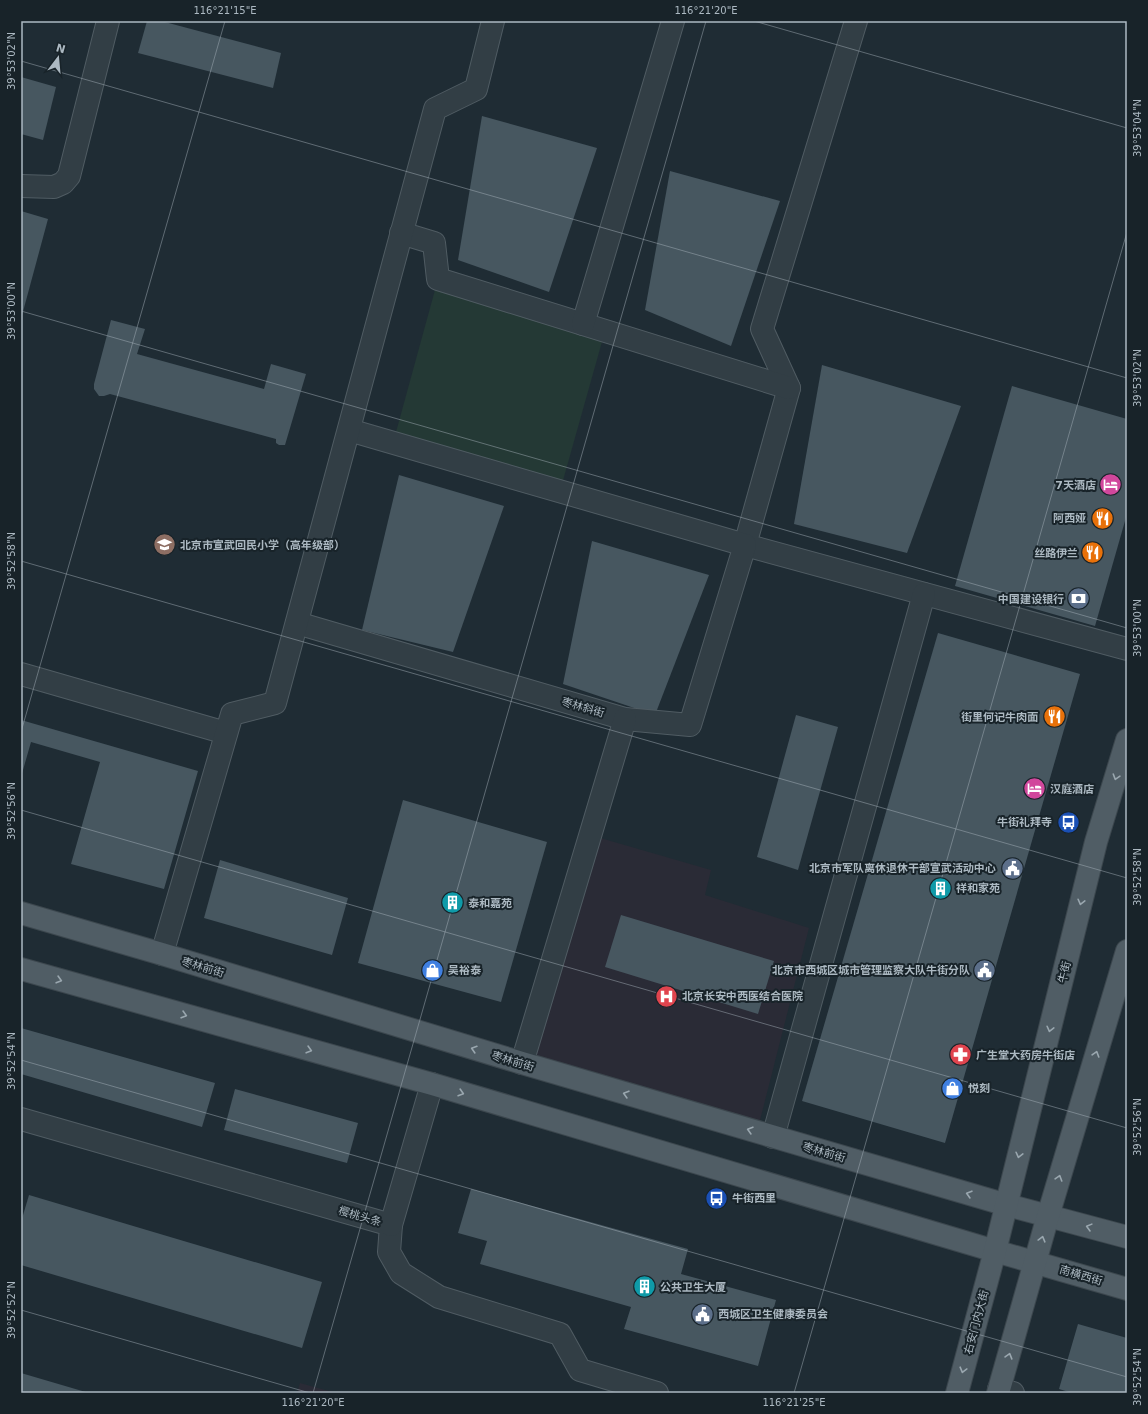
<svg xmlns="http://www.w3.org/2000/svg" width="1148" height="1414" font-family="'DejaVu Sans','Noto Sans SC',sans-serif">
<rect width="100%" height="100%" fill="#1f2c34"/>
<g fill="#2a2b36">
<path d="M590 835 711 870 705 895 809 928 757 1132 522 1063Z"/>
<path d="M300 1383 336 1393H297Z"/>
</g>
<path fill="#243935" d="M438 279 605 331 560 491 393 443Z"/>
<g fill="#475760">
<path d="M147 21H161L281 53 273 88 138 53Z"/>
<path d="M21 77 56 87 43 140 21 134Z"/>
<path d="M482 116 597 148 549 292 458 260Z"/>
<path d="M670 171 780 201 731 346 645 310Z"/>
<path d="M21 211 48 219 21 319Z"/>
<path d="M111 320 145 329 137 354 264 389 271 364 306 374 285 445H279L276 443V439L110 394 104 396H99L94 389V384Z"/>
<path d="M822 365 961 406 907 553 794 524Z"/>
<path d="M1012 386 1127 419V514L1095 626 955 586Z"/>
<path d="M399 475 504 506 453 652 362 630Z"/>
<path d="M592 541 709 575 655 715 563 684Z"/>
<path d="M938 633 1080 674 945 1143 802 1101Z"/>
<path d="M796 715 838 727 798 870 757 857Z"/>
<path d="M21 720 198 771 164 889 71 864 100 762 31 742 21 777Z"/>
<path d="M403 800 547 842 501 1002 358 963Z"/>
<path d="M220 860 348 898 332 955 204 918Z"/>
<path d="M621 915 774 961 758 1014 605 967Z"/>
<path d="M21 1028 215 1083 202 1127 21 1074Z"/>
<path d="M235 1089 358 1123 347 1163 224 1130Z"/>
<path d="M471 1189 688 1249 681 1274 776 1300 758 1366 624 1329 631 1307 480 1264 487 1241 458 1233Z"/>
<path d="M29 1195 322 1282 302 1348 21 1265V1222Z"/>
<path d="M1078 1324 1127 1338V1393H1072L1059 1389Z"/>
<path d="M21 1373 89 1393H21Z"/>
</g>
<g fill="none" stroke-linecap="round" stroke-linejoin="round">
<defs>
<g id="minor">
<path d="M856 21 762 329 789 388 745 545 1127 649"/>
<path d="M21 186 54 187 63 183 69 176 108 21"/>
<path d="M401 233 434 243 438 279 789 388"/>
<path d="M583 324 673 21"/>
<path d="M297 623 625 719 690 725 745 545 349 430"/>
<path d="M21 674 226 733"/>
<path d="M162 954 232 714 275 703 435 109 476 89 493 21"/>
<path d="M522 1063 625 719"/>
<path d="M21 1119 391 1225 389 1252 401 1273 439 1297 560 1334 580 1370 657 1393"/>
<path d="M773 1137 924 594"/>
<path d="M391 1225 432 1084"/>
<path d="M999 1389 1013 1393"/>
</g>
<g id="major">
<path d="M21 913 162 954 522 1063 1007 1205 1127 1237"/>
<path d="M21 969 432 1084 995 1251 1127 1289"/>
<path d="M957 1393 995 1251 1096 842 1127 740"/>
<path d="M998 1393 1048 1216 1127 951"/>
</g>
</defs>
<use href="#minor" stroke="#505c63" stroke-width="24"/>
<use href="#major" stroke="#3c474e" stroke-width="24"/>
<use href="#minor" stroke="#323e45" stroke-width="22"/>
<use href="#major" stroke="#505d65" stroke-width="22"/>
</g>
<defs><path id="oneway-chevron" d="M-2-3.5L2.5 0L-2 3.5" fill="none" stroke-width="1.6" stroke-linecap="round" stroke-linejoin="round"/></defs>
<g stroke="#9aa7af">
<use href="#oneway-chevron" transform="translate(1116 777) rotate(107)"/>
<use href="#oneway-chevron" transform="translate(1081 902) rotate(104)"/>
<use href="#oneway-chevron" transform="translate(59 980) rotate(16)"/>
<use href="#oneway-chevron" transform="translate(184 1015) rotate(16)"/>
<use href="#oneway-chevron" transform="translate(1050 1029) rotate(104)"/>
<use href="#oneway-chevron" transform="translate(474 1049) rotate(-163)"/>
<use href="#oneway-chevron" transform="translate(309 1050) rotate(16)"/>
<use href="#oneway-chevron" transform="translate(1096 1054) rotate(-73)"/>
<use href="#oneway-chevron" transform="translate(461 1093) rotate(17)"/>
<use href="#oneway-chevron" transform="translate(626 1094) rotate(-164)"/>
<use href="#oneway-chevron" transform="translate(750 1130) rotate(-164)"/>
<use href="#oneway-chevron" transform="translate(1019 1155) rotate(104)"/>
<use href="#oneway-chevron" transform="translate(1059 1178) rotate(-73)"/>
<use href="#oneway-chevron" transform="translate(969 1194) rotate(-164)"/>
<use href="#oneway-chevron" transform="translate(1089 1227) rotate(-165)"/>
<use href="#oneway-chevron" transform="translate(1042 1239) rotate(-75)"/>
<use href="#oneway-chevron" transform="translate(1009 1356) rotate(-74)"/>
<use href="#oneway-chevron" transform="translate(963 1370) rotate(105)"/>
</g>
<path fill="none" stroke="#acb9c2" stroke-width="1" stroke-opacity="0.45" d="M754 21 1127 128M21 61 1127 378M21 311 1127 628M21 561 1127 878M21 732 225 21M21 810 1127 1128M21 1060 1127 1377M21 1310 310 1393M313 1393 706 21M794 1393 1127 232"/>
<defs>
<symbol id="hotel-disc" viewBox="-11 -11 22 22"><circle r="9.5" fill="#d1479c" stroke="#182329"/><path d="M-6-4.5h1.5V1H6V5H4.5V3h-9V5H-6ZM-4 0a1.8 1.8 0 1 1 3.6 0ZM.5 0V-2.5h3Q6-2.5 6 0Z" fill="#fff"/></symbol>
<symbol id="restaurant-disc" viewBox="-11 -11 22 22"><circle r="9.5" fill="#e8710a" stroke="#182329"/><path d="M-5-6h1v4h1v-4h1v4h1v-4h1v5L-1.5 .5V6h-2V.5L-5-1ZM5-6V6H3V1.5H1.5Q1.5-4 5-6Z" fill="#fff"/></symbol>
<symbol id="school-disc" viewBox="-11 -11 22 22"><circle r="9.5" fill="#8d6e63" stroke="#182329"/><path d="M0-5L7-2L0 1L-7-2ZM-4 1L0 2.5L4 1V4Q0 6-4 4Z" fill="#fff"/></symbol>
<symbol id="bank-disc" viewBox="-11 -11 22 22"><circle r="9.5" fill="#5c6f8a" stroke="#182329"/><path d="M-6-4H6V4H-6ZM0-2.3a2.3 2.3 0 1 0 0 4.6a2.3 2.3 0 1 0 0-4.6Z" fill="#fff"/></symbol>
<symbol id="bus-disc" viewBox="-11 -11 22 22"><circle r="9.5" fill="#1a4fb4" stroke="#182329"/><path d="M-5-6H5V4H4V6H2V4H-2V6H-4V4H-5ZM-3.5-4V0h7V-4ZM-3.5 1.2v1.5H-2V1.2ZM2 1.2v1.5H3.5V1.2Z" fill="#fff"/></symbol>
<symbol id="civic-disc" viewBox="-11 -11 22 22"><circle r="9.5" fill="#5c6f8a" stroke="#182329"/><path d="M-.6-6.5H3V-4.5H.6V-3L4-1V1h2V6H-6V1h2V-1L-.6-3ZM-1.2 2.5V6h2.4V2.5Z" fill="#fff"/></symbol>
<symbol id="building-disc" viewBox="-11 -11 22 22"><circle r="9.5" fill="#0f9aa8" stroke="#182329"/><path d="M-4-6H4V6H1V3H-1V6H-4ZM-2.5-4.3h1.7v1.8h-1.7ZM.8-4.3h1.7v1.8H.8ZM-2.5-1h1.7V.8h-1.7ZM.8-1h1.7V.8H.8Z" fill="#fff"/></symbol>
<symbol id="shop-disc" viewBox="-11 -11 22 22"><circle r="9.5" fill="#3f7fe0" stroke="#182329"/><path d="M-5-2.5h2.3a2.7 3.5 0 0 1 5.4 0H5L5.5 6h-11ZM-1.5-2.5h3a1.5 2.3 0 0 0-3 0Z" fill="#fff"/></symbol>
<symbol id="hospital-disc" viewBox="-11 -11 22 22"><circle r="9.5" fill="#e0444e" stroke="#182329"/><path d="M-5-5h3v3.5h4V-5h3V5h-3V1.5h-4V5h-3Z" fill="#fff"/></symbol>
<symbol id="pharmacy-disc" viewBox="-11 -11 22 22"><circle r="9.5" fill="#e0444e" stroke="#182329"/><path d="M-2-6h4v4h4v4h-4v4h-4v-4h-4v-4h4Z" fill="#fff"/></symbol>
</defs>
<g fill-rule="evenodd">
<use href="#hotel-disc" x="1098" y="472" width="25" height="25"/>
<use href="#restaurant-disc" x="1090" y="506" width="25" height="25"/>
<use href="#school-disc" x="152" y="532" width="25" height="25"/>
<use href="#restaurant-disc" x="1080" y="540" width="25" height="25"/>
<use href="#bank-disc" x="1066" y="586" width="25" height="25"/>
<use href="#restaurant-disc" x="1042" y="704" width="25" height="25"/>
<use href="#hotel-disc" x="1022" y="776" width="25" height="25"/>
<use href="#bus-disc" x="1056" y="810" width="25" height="25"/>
<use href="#civic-disc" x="1000" y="856" width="25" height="25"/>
<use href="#building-disc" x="928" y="876" width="25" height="25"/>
<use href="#building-disc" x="440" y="890" width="25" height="25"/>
<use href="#shop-disc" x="420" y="958" width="25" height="25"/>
<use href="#civic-disc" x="972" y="958" width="25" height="25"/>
<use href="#hospital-disc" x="654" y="984" width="25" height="25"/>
<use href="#pharmacy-disc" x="948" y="1042" width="25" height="25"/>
<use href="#shop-disc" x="940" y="1076" width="25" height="25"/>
<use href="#bus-disc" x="704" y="1186" width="25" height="25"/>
<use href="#building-disc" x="632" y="1274" width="25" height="25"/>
<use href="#civic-disc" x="690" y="1302" width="25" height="25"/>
</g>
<g text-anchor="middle" stroke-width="4" stroke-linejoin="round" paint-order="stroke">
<g font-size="11" font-weight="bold" fill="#acb9c2" stroke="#182329" text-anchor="start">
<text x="1096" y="489" text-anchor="end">7天酒店</text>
<text x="1086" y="522" text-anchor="end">阿西娅</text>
<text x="180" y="549">北京市宣武回民小学（高年级部）</text>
<text x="1078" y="557" text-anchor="end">丝路伊兰</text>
<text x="1064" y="603" text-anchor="end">中国建设银行</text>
<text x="1038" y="721" text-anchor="end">街里何记牛肉面</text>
<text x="1050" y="793">汉庭酒店</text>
<text x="1052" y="826" text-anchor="end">牛街礼拜寺</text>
<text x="996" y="872" text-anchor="end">北京市军队离休退休干部宣武活动中心</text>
<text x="956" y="892">祥和家苑</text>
<text x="468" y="907">泰和嘉苑</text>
<text x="448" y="974">吴裕泰</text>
<text x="970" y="974" text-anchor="end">北京市西城区城市管理监察大队牛街分队</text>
<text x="682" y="1000">北京长安中西医结合医院</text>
<text x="976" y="1059">广生堂大药房牛街店</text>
<text x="968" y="1092">悦刻</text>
<text x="732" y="1202">牛街西里</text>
<text x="660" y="1291">公共卫生大厦</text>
<text x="718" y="1318">西城区卫生健康委员会</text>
</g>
<g font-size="11" fill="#acb9c2" stroke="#182329">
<text transform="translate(583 707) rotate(16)" y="4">枣林斜街</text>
<text transform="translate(203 967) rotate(17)" y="4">枣林前街</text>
<text transform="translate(1064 972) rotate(-76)" y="4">牛街</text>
<text transform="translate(513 1061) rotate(17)" y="4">枣林前街</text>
<text transform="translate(824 1152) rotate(16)" y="4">枣林前街</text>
<text transform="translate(360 1216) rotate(16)" y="4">樱桃头条</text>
<text transform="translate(1081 1275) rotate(16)" y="4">南横西街</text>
<text transform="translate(976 1322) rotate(-75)" y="4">右安门内大街</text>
</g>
</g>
<rect width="1148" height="1414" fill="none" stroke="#182329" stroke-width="44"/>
<g transform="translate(58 58) rotate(16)" stroke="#182329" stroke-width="3" paint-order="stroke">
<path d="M0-3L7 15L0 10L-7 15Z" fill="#acb9c2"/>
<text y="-6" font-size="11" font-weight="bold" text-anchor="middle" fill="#acb9c2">N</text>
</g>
<rect x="22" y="22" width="1104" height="1370" fill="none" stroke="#acb9c2" stroke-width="1.5"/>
<g font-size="10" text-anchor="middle" fill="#acb9c2">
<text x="225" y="14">116°21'15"E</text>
<text x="706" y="14">116°21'20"E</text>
<text transform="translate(11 61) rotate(-90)" y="4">39°53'02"N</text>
<text transform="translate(1137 128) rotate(-90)" y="4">39°53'04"N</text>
<text transform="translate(11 311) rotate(-90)" y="4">39°53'00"N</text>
<text transform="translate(1137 378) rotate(-90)" y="4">39°53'02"N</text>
<text transform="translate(11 561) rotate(-90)" y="4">39°52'58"N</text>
<text transform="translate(1137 628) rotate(-90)" y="4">39°53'00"N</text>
<text transform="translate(11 811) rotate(-90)" y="4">39°52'56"N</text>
<text transform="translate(1137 877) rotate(-90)" y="4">39°52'58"N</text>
<text transform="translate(11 1061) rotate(-90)" y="4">39°52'54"N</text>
<text transform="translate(1137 1127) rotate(-90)" y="4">39°52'56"N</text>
<text transform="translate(11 1310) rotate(-90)" y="4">39°52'52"N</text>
<text transform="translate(1137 1377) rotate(-90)" y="4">39°52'54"N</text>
<text x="313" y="1406">116°21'20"E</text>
<text x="794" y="1406">116°21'25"E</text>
</g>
</svg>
